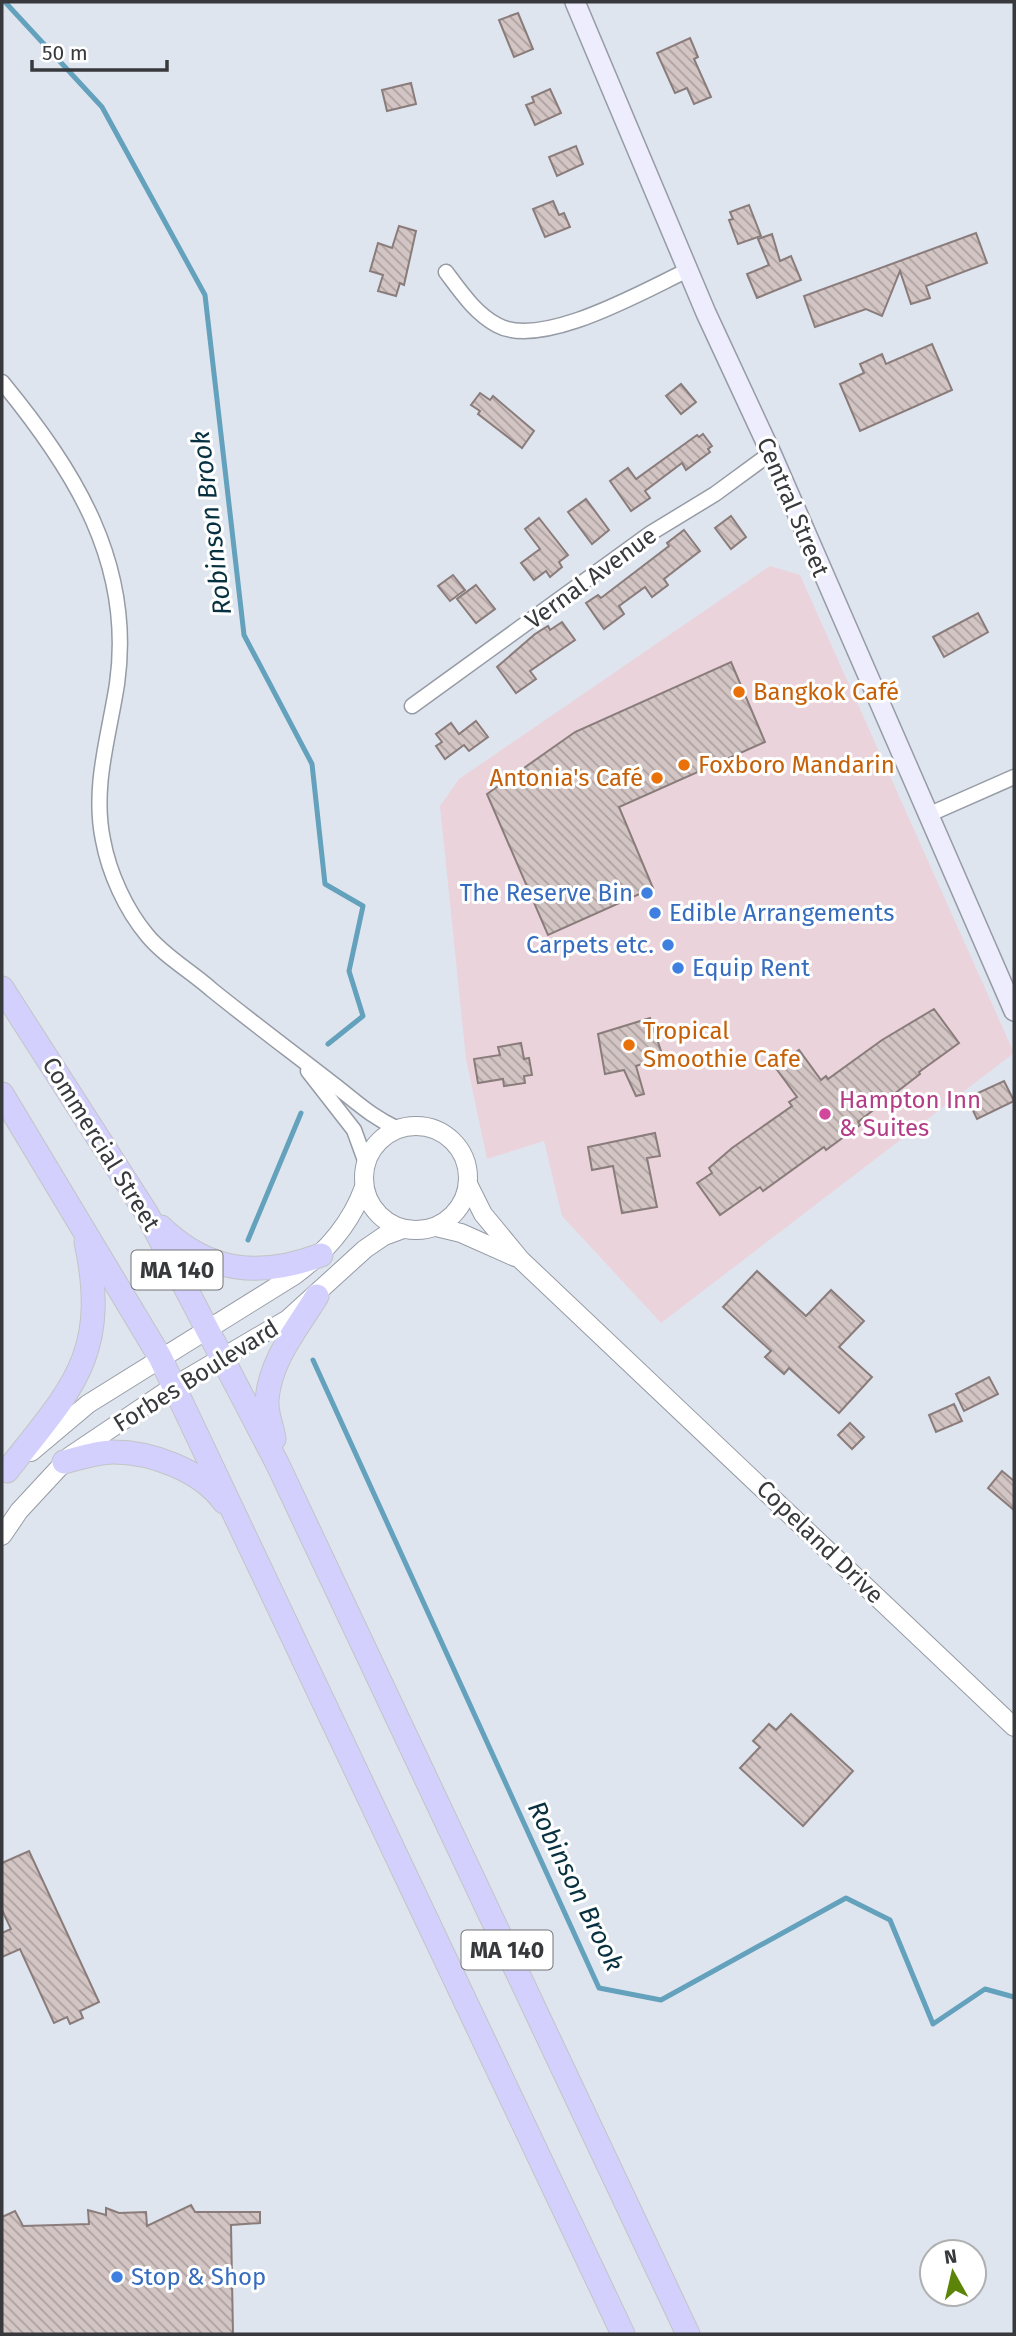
<svg xmlns="http://www.w3.org/2000/svg" width="1016" height="2336" font-family="'Fira Sans',sans-serif">
<defs>
<pattern id="building-back-hatch" width="6" height="6" patternUnits="userSpaceOnUse" patternTransform="scale(1.75)"><rect width="6" height="6" fill="#d3c5c4"/><path d="M-1 5l2 2M0 0l6 6M5-1l2 2" fill="none" stroke="#aca1a0"/></pattern>
</defs>
<rect width="100%" height="100%" fill="#dee5ef"/>
<path fill="#ebd3dc" d="M770 566 800 575 1014 1053 661 1323 562 1216 544 1141 487 1159 466 1059 440 806 459 779Z"/>
<g fill="none" stroke-linecap="round" stroke-linejoin="round">
<g stroke="#64a1bc" stroke-width="5">
<path d="M5 2 102 107 205 295 244 635 312 764 325 884 363 906 349 971 363 1016 328 1044"/>
<path d="M248 1240 301 1113"/>
<path d="M313 1360 599 1988 661 2000 846 1898 890 1920 933 2024 985 1989 1014 1997"/>
</g>
</g>
<g fill="url(#building-back-hatch)" stroke="#897c7b" stroke-width="2">
<path d="M518 13 533 49 514 57 499 20Z"/>
<path d="M690 38 698 57 694 59 711 97 694 104 687 88 675 93 657 53Z"/>
<path d="M411 83 416 104 387 111 382 90Z"/>
<path d="M550 89 561 113 535 125 526 105 534 102 532 97Z"/>
<path d="M576 146 583 164 557 176 549 157Z"/>
<path d="M553 201 559 215 564 213 570 227 545 237 533 209Z"/>
<path d="M749 205 761 236 738 244 729 220 733 219 730 212Z"/>
<path d="M399 226 416 231 404 285 400 283 396 296 378 291 383 275 370 271 378 243 392 248Z"/>
<path d="M976 233 987 263 926 286 930 298 911 304 900 271 882 316 866 309 815 327 804 296Z"/>
<path d="M772 234 780 261 791 256 801 280 757 298 747 274 769 265 758 239Z"/>
<path d="M932 344 952 390 860 431 840 384 864 373 860 364 882 354 886 364Z"/>
<path d="M681 384 696 402 681 414 666 396Z"/>
<path d="M480 393 490 400 493 396 534 431 522 448 478 414 480 411 471 405Z"/>
<path d="M703 434 712 446 708 449 710 452 686 470 682 463 645 491 650 498 631 511 610 481 628 468 636 479 697 435 699 437Z"/>
<path d="M586 499 609 530 592 544 568 512Z"/>
<path d="M731 516 746 537 731 549 715 528Z"/>
<path d="M539 518 568 555 559 562 562 567 550 577 546 571 534 580 521 563 540 549 525 529Z"/>
<path d="M684 530 700 551 664 579 668 585 652 597 645 587 619 606 624 614 604 629 586 603 598 595 601 598 669 546 667 543Z"/>
<path d="M453 575 465 590 450 601 438 586Z"/>
<path d="M476 585 495 609 476 623 457 599Z"/>
<path d="M978 613 988 632 944 657 933 637Z"/>
<path d="M562 622 575 640 530 671 536 679 516 693 497 667 535 634 548 626 550 630Z"/>
<path d="M731 662 765 742 619 807 653 888 548 935 487 794 575 732Z"/>
<path d="M476 721 488 737 469 751 464 745 445 759 436 746 442 742 436 734 451 723 459 734Z"/>
<path d="M934 1009 959 1043 919 1072 920 1074 858 1122 860 1125 826 1150 824 1147 763 1191 760 1187 720 1215 697 1183 712 1173 709 1168 732 1148 792 1106 789 1102 797 1097 775 1067 799 1050 821 1080 826 1076 828 1079 882 1040Z"/>
<path d="M650 1018 663 1057 636 1066 644 1094 636 1096 624 1070 605 1074 598 1034Z"/>
<path d="M521 1043 524 1059 529 1058 532 1075 524 1076 525 1083 504 1086 503 1079 478 1083 474 1059 500 1055 498 1047Z"/>
<path d="M1004 1081 1014 1101 977 1119 967 1098Z"/>
<path d="M655 1133 660 1156 647 1158 657 1207 622 1213 613 1166 592 1170 588 1147Z"/>
<path d="M757 1271 806 1316 831 1290 864 1321 839 1347 872 1377 839 1413 789 1368 784 1374 765 1357 771 1351 723 1307Z"/>
<path d="M989 1377 998 1394 964 1411 956 1394Z"/>
<path d="M954 1404 962 1421 936 1432 929 1415Z"/>
<path d="M850 1423 864 1437 852 1449 838 1435Z"/>
<path d="M1002 1471 1014 1481V1510L988 1488Z"/>
<path d="M791 1714 853 1771 803 1826 740 1768 760 1747 753 1741 769 1724 776 1730Z"/>
<path d="M29 1851 99 2002 80 2011 83 2018 70 2024 67 2017 54 2023 20 1949 2 1957V1933L11 1929 2 1910V1863Z"/>
<path d="M191 2205 195 2212H260V2223L231 2225 233 2334H2V2217L15 2211 23 2226 89 2224 88 2210 106 2215V2208L119 2213 146 2212 147 2226Z"/>
</g>
<g fill="none" stroke-linecap="round" stroke-linejoin="round">
<defs>
<g id="minor">
<path d="M446 272C461 292 475 313 497 325 542 350 645 290 688 270"/>
<path d="M2 382C75 471 134 564 117 684 109 736 92 787 103 840 109 873 126 910 147 935 164 956 192 972 212 990 253 1023 296 1055 337 1087 360 1105 371 1116 398 1129"/>
<path d="M412 706 651 533 715 494 771 453"/>
<path d="M930 814 1014 777"/>
<path d="M308 1071 354 1130 366 1163"/>
</g>
<g id="tertiary">
<circle cx="416" cy="1178" r="52"/>
<path d="M468 1184 483 1214 521 1260 1014 1727"/>
<path d="M436 1227 461 1233 515 1257"/>
<path d="M31 1452 88 1404 295 1275C326 1252 351 1224 364 1187"/>
<path d="M2 1536 19 1511 70 1456 174 1386 288 1319 365 1249 384 1236 403 1229"/>
</g>
<path id="secondary" d="M575 2 706 313 771 453 1014 1011"/>
<g id="trunk">
<path d="M2 988 147 1214 277 1463 688 2334"/>
<path d="M2 1094 160 1357 623 2334"/>
<path d="M161 1227C209 1273 260 1278 321 1255"/>
<path d="M274 1439C272 1426 266 1413 267 1400 270 1360 297 1329 317 1296"/>
<path d="M64 1462C80 1458 97 1452 113 1452 151 1452 201 1470 224 1502"/>
<path d="M7 1471C72 1388 110 1355 86 1242"/>
</g>
</defs>
<use href="#minor" stroke="#969ba5" stroke-width="17"/>
<use href="#tertiary" stroke="#969ba5" stroke-width="20"/>
<use href="#secondary" stroke="#969ba5" stroke-width="22"/>
<use href="#trunk" stroke="#c3c4c5" stroke-width="25"/>
<use href="#minor" stroke="#fff" stroke-width="14"/>
<use href="#tertiary" stroke="#fff" stroke-width="18"/>
<use href="#secondary" stroke="#eeedfe" stroke-width="19"/>
<use href="#trunk" stroke="#d3d0fe" stroke-width="23"/>
</g>
<g fill="#e8710a" stroke="#fff" stroke-width="2.5">
<circle cx="739" cy="692" r="7"/>
<circle cx="684" cy="765" r="7"/>
<circle cx="657" cy="778" r="7"/>
<circle cx="629" cy="1045" r="7"/>
</g>
<g fill="#3f7fe0" stroke="#fff" stroke-width="2.5">
<circle cx="647" cy="893" r="7"/>
<circle cx="655" cy="913" r="7"/>
<circle cx="668" cy="945" r="7"/>
<circle cx="678" cy="968" r="7"/>
<circle cx="117" cy="2277" r="7"/>
</g>
<circle fill="#d1479c" stroke="#fff" stroke-width="2.5" cx="825" cy="1114" r="7"/>
<g text-anchor="middle" stroke-width="6" stroke-linejoin="round" paint-order="stroke">
<g fill="#fff" stroke="#737477" stroke-width="2">
<rect x="131.5" y="1250.5" width="91" height="39" rx="5"/>
<rect x="461.5" y="1930.5" width="91" height="39" rx="5"/>
</g>
<g font-size="23" font-weight="bold" fill="#37393d">
<text x="177" y="1278">MA 140</text>
<text x="507" y="1958">MA 140</text>
</g>
<g font-size="24" fill="#37393d" stroke="#fff">
<text transform="translate(793 507) rotate(67)" y="8">Central Street</text>
<text transform="translate(591 578) rotate(-36)" y="8">Vernal Avenue</text>
<text transform="translate(101 1144) rotate(58)" y="8">Commercial Street</text>
<text transform="translate(196 1376) rotate(-32)" y="8">Forbes Boulevard</text>
<text transform="translate(820 1542) rotate(44)" y="8">Copeland Drive</text>
</g>
<g font-size="24" fill="#c56008" stroke="#fff" text-anchor="start">
<text x="753" y="700">Bangkok Café</text>
<text x="698" y="773">Foxboro Mandarin</text>
<text x="643" y="786" text-anchor="end">Antonia's Café</text>
<text x="643" y="1039">Tropical<tspan x="643" dy="28">Smoothie Cafe</tspan></text>
</g>
<g font-size="24" fill="#366cbe" stroke="#fff" text-anchor="start">
<text x="633" y="901" text-anchor="end">The Reserve Bin</text>
<text x="669" y="921">Edible Arrangements</text>
<text x="654" y="953" text-anchor="end">Carpets etc.</text>
<text x="692" y="976">Equip Rent</text>
<text x="131" y="2285">Stop &amp; Shop</text>
</g>
<g font-size="24" fill="#b23c85" stroke="#fff" text-anchor="start">
<text x="839" y="1108">Hampton Inn<tspan x="839" dy="28">&amp; Suites</tspan></text>
</g>
<g font-size="26" font-style="italic" fill="#073140" stroke="#fff">
<text transform="translate(211 523) rotate(-97)" y="9">Robinson Brook</text>
<text transform="translate(576 1886) rotate(64)" y="9">Robinson Brook</text>
</g>
</g>
<rect width="1016" height="2336" fill="none" stroke="#37393d" stroke-width="7"/>
<g transform="translate(953 2273) rotate(352)"><circle r="33" fill="#ffffff" stroke="#afb0b1" stroke-width="2"/>
<path d="M0-5L12 26L0 18L-12 26Z" fill="#5c8408"/>
<text y="-10" font-size="19" font-weight="bold" text-anchor="middle" fill="#37393d">N</text>
</g>
<path d="M32 60v10h135v-10" fill="none" stroke="#37393d" stroke-width="3.5"/>
<text x="42" y="60" font-size="21" fill="#37393d" stroke="#ffffff" stroke-width="5" paint-order="stroke">50 m</text>
</svg>
